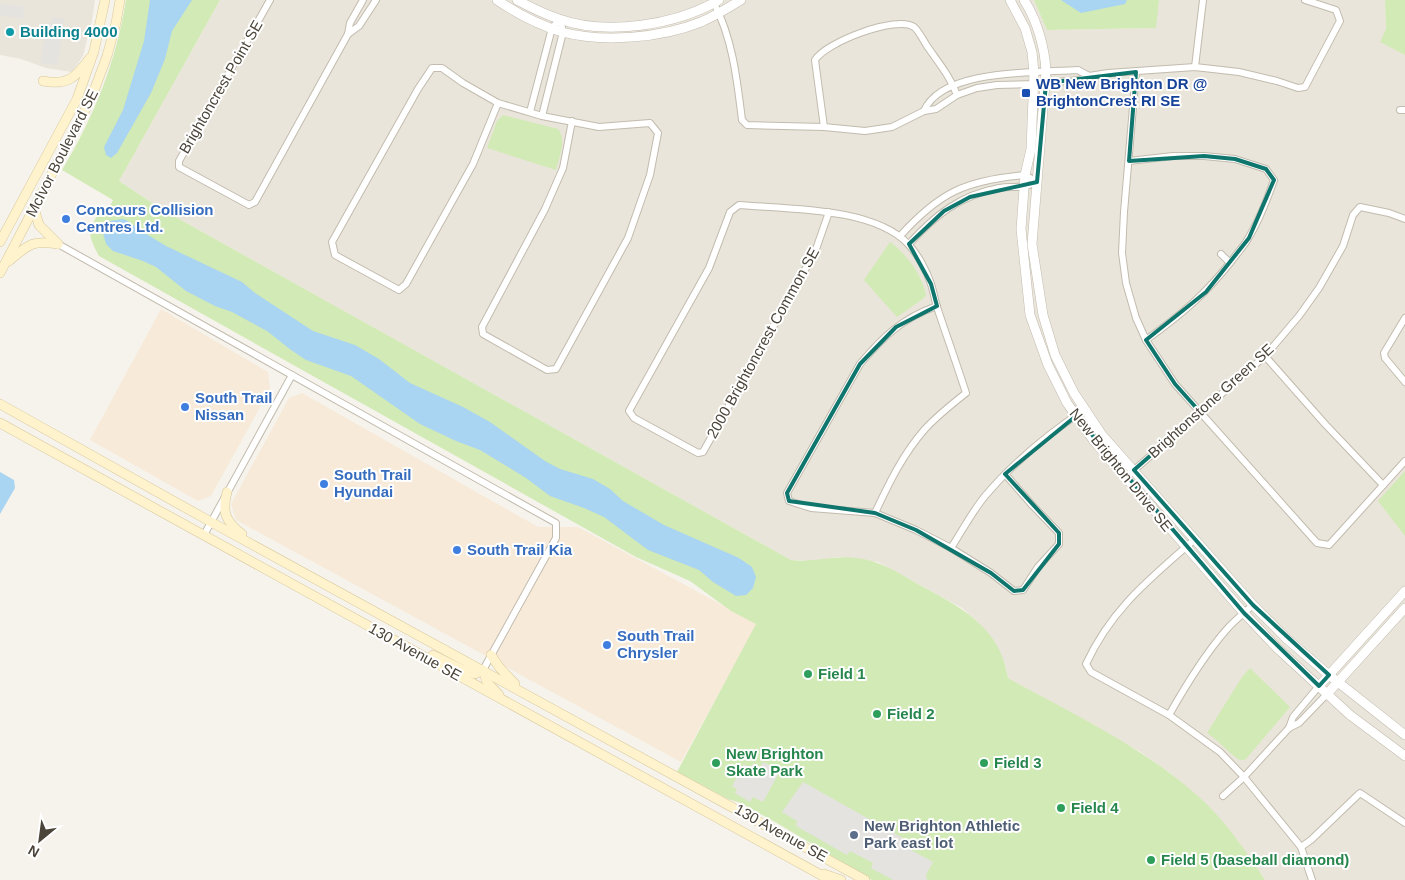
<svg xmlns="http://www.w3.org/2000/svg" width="1405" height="880" font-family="Arial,sans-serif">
<rect width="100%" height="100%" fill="#f6f3ec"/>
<g fill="#eae5da">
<path d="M0 0H95L92 20 83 56 72 72 46 68 21 59 0 55Z"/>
<path d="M220 0H1034L1047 30 1155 28 1159 0H1385L1386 29 1381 42 1405 55V880H1265L1238 841 1220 820 1200 798 1169 772 1139 751 1008 678 1006 667 995 642 979 623 962 608 878 562 838 557 813 561 791 560 163 210 119 181Z"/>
</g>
<g fill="#f7ead8">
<path d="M161 309 268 372 270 389 211 496 198 501 90 440Z"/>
<path d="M302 393 538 527H578L757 624 681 762 236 520 231 504 289 398Z"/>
</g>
<g fill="#d2eab5">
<path d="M126 0H220L119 181 163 210 791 560C813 563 834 555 856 558 879 560 897 572 916 583 958 606 1000 625 1008 678 1073 714 1142 746 1198 796 1225 820 1246 851 1265 880H872L782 826 741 803 728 799 677 772 756 624 731 611 690 581 636 557 99 256C86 231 88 231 102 208L110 206 113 200 62 170C94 117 116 62 126 0Z"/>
<path d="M1034 0H1159L1156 28 1047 30Z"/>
<path d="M1385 0H1405V55L1380 42 1386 29Z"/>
<path d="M503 115 558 129C567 139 559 158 556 170L487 148 497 121Z"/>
<path d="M890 242C908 256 920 272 926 294L924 298 897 317 864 280Z"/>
<path d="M1405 471V536L1378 501Z"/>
<path d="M1250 668 1290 707 1246 759C1243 760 1242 761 1238 759 1228 752 1218 740 1207 733L1242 677Z"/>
</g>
<g fill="#e5e3e0">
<path d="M0 4 24 6 23 18 0 16Z"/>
<path d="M52 17 64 18 58 65 41 63 43 43 48 44 44 42 46 23H51Z"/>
<path d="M763 762 780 771 763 802 753 797 750 802 735 793 737 789 732 786 744 764 750 768 753 764 760 768Z"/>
<path d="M803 782 912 843 909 849 933 862 926 875 927 880H893L871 868 873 863 850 851 847 855 796 826 797 821 782 812Z"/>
</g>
<g fill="#a9d4f2">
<path d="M150 0H192L172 31 165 59 151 93 117 153 111 158 106 155 104 147 123 110 144 41Z"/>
<path d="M1061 0H1127L1125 4 1081 13Z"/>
<path d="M122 219 126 220 143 232 166 246 242 282 255 293 313 331 355 345 379 359 410 383 463 407 490 422 545 461 560 469 593 479 610 489 623 501 664 525 739 558 752 567 756 577 753 588 746 595 736 596 713 582 699 570 648 550 604 517 584 508 550 496 526 478 480 450 456 441 420 424 351 376 306 360 291 350 267 331 232 312 215 306 186 291 156 267 143 261 113 251 106 244 103 233 110 221Z"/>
<path d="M0 472 14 480 15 488 0 514Z"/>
</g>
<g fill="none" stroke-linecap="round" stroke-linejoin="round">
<defs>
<g id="minor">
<path d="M270 0 179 161V167L249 205 255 202 348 34 350 23 363 0"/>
<path d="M714 3C733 40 737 80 742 120L747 125 824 127 865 131 892 127 924 111 936 109 957 95 977 88 997 85 1035 84 1079 80 1089 76 1108 73 1195 67 1239 72 1277 81 1298 88 1305 87 1340 21 1336 10 1305 0"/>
<path d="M348 34 359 26 376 0"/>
<path d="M1195 67 1203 0"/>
<path d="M1136 72 1124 212 1122 253 1126 283 1136 318 1146 340 1175 384 1317 543 1329 545 1405 461"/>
<path d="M498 103 473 164 406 284 399 290 335 255 332 242 418 89 432 68H442L463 83 498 103 542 116 599 127 650 123 658 133 650 175 628 238 556 369 547 370 483 334 482 327 545 209 563 168 572 121"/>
<path d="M1400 110H1405"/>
<path d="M924 111C942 68 1038 73 1078 70L1089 76"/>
<path d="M530 112 552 28 560 19"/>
<path d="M542 116 563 32 560 19"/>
<path d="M824 127 815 60C826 42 897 15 914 27 919 31 923 40 927 46 938 62 950 76 957 95"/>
<path d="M1129 161 1173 156H1204L1235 159 1266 169 1274 180C1267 200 1260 219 1249 237 1245 245 1238 252 1233 259 1207 293 1181 315 1146 340"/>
<path d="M829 212 815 252 703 452 698 453 634 418 629 411 709 268 730 212 739 205C786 209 875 207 909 245 918 255 927 271 931 284 934 293 935 302 938 310 947 337 957 365 966 393 952 404 937 416 925 429 903 454 889 483 875 513"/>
<path d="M900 236C940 192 966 180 1025 175L1037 182"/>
<path d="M58 244 556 523V538L483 670"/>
<path d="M909 244C934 216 960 195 999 188 1014 186 1021 189 1037 182"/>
<path d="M1221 254 1230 263"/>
<path d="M937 306C902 318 883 337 860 364L787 493 789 501 811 508 875 513 916 530 951 548"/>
<path d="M1405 318 1384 353 1385 358 1405 382"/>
<path d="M1265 356 1325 424 1383 485"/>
<path d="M1005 474 1033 506 1059 533V544L1038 567 1023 590 1014 591 991 573 951 548C962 531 972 512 985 496 1013 463 1048 434 1084 410"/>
<path d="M1125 478 1265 356 1299 316 1319 288 1343 246 1353 215 1360 207 1389 213 1405 219"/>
<path d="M204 535 292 375"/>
<path d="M1194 540C1150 579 1112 608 1086 664L1091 672 1169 715 1220 752 1244 777 1301 847 1312 880"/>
<path d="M1169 715C1186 685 1204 655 1227 629 1235 620 1244 613 1253 605"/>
<path d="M1289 728 1293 717 1319 686"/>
<path d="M1223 796 1244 777 1289 728 1299 723 1327 694"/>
<path d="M1301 847 1311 840 1360 793 1405 823"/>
</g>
<g id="tertiary">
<path d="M497 0C516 13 539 25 562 32 603 43 661 38 701 22 715 16 728 8 741 0"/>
<path d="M517 0C530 7 544 14 559 19 607 36 676 25 719 0"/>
<path d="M1010 0 1025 28 1032 52 1034 73 1031 149 1025 175 1021 229 1030 315 1048 365 1067 403 1094 441 1244 613 1277 648 1350 715 1405 756"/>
<path d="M1024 0C1037 20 1045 48 1046 72L1032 244 1043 315 1055 355 1074 393 1102 435 1253 605 1287 639 1329 675 1405 735"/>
<path d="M1319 686 1405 591"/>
<path d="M1327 694 1405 608"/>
</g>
<g id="secondary">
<path d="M43 81C68 86 76 77 90 58"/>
<path d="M34 208 39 225 58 244"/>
<path d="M0 242 77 99 94 51 105 0"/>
<path d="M9 261C29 244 32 240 58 244"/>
<path d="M0 273 91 99 107 56 116 23 120 0"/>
<path d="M0 404 211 522 865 880"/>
<path d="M0 423 830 880"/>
<path d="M227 492C222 512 225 521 242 534"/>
<path d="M433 655 463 670 475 674 483 670"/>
<path d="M491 655 499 667 515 684"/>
<path d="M483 670 487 682 499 695"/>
<path d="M824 874 841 880"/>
</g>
</defs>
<use href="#minor" stroke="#c2bbae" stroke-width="8"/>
<use href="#tertiary" stroke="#c2bbae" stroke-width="10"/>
<use href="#secondary" stroke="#d6c79b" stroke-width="10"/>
<use href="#minor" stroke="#fff" stroke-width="6"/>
<use href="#tertiary" stroke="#fff" stroke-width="9"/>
<use href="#secondary" stroke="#fff3cd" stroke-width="9"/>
</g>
<path fill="none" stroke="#0f766e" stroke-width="4" stroke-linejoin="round" d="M1136 72 1129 161 1204 156 1235 159 1266 169 1274 180 1249 238 1206 292 1146 340 1175 384 1200 412 1134 470 1253 605 1329 675 1319 686 1244 613 1076 416 1005 474 1059 533V544L1023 590 1014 591 991 573 916 530 875 513 789 501 787 493 860 364 896 327 937 306 931 284 909 244 944 211 970 197 1037 182 1046 83Z"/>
<circle fill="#0f9aa8" stroke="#fff" stroke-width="2" cx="10" cy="32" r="5"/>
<rect fill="#1a4fb4" stroke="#fff" stroke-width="2" x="1021" y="88" width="10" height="10" rx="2.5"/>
<g fill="#3f7fe0" stroke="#fff" stroke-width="2">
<circle cx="66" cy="219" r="5"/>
<circle cx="185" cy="407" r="5"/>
<circle cx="324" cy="484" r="5"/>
<circle cx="457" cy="550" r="5"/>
<circle cx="607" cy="645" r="5"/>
</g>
<g fill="#2e9e5b" stroke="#fff" stroke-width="2">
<circle cx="808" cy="674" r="5"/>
<circle cx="877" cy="714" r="5"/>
<circle cx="716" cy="763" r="5"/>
<circle cx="984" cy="763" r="5"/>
<circle cx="1061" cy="808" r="5"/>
<circle cx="1151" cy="860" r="5"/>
</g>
<circle fill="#5c6f8a" stroke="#fff" stroke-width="2" cx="854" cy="835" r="5"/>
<g text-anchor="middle" stroke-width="4" stroke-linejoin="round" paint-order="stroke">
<g font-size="15" font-weight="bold" fill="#0d838f" stroke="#fff" text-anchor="start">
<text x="20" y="37">Building 4000</text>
</g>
<g font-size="15" font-weight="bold" fill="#164399" stroke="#fff" text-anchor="start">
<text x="1036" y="89">WB New Brighton DR @<tspan x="1036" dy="17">BrightonCrest RI SE</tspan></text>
</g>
<g font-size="15" fill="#4b4439" stroke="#fff">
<text transform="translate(221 87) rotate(-60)" y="5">Brightoncrest Point SE</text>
<text transform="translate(62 153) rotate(-63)" y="5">McIvor Boulevard SE</text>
<text transform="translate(763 343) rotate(-61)" y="5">2000 Brightoncrest Common SE</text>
<text transform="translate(1211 401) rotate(-42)" y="5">Brightonstone Green SE</text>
<text transform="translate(1121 470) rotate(51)" y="5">New Brighton Drive SE</text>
<text transform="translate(415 652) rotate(29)" y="5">130 Avenue SE</text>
<text transform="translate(781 833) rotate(29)" y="5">130 Avenue SE</text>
</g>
<g font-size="15" font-weight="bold" fill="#366cbe" stroke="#fff" text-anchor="start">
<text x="76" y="215">Concours Collision<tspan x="76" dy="17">Centres Ltd.</tspan></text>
<text x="195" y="403">South Trail<tspan x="195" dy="17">Nissan</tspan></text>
<text x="334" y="480">South Trail<tspan x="334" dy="17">Hyundai</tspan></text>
<text x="467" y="555">South Trail Kia</text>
<text x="617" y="641">South Trail<tspan x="617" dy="17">Chrysler</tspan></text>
</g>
<g font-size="15" font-weight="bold" fill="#27864d" stroke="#fff" text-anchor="start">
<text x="818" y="679">Field 1</text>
<text x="887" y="719">Field 2</text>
<text x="726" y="759">New Brighton<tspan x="726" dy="17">Skate Park</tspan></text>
<text x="994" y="768">Field 3</text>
<text x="1071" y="813">Field 4</text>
<text x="1161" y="865">Field 5 (baseball diamond)</text>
</g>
<g font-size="15" font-weight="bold" fill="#4e5e75" stroke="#fff" text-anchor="start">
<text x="864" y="831">New Brighton Athletic<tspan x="864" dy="17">Park east lot</tspan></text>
</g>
</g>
<g transform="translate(40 840) rotate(209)" stroke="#ffffff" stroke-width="4" paint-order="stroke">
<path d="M0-4L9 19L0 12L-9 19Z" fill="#4b4439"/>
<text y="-8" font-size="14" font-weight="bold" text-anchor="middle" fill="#4b4439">N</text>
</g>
</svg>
